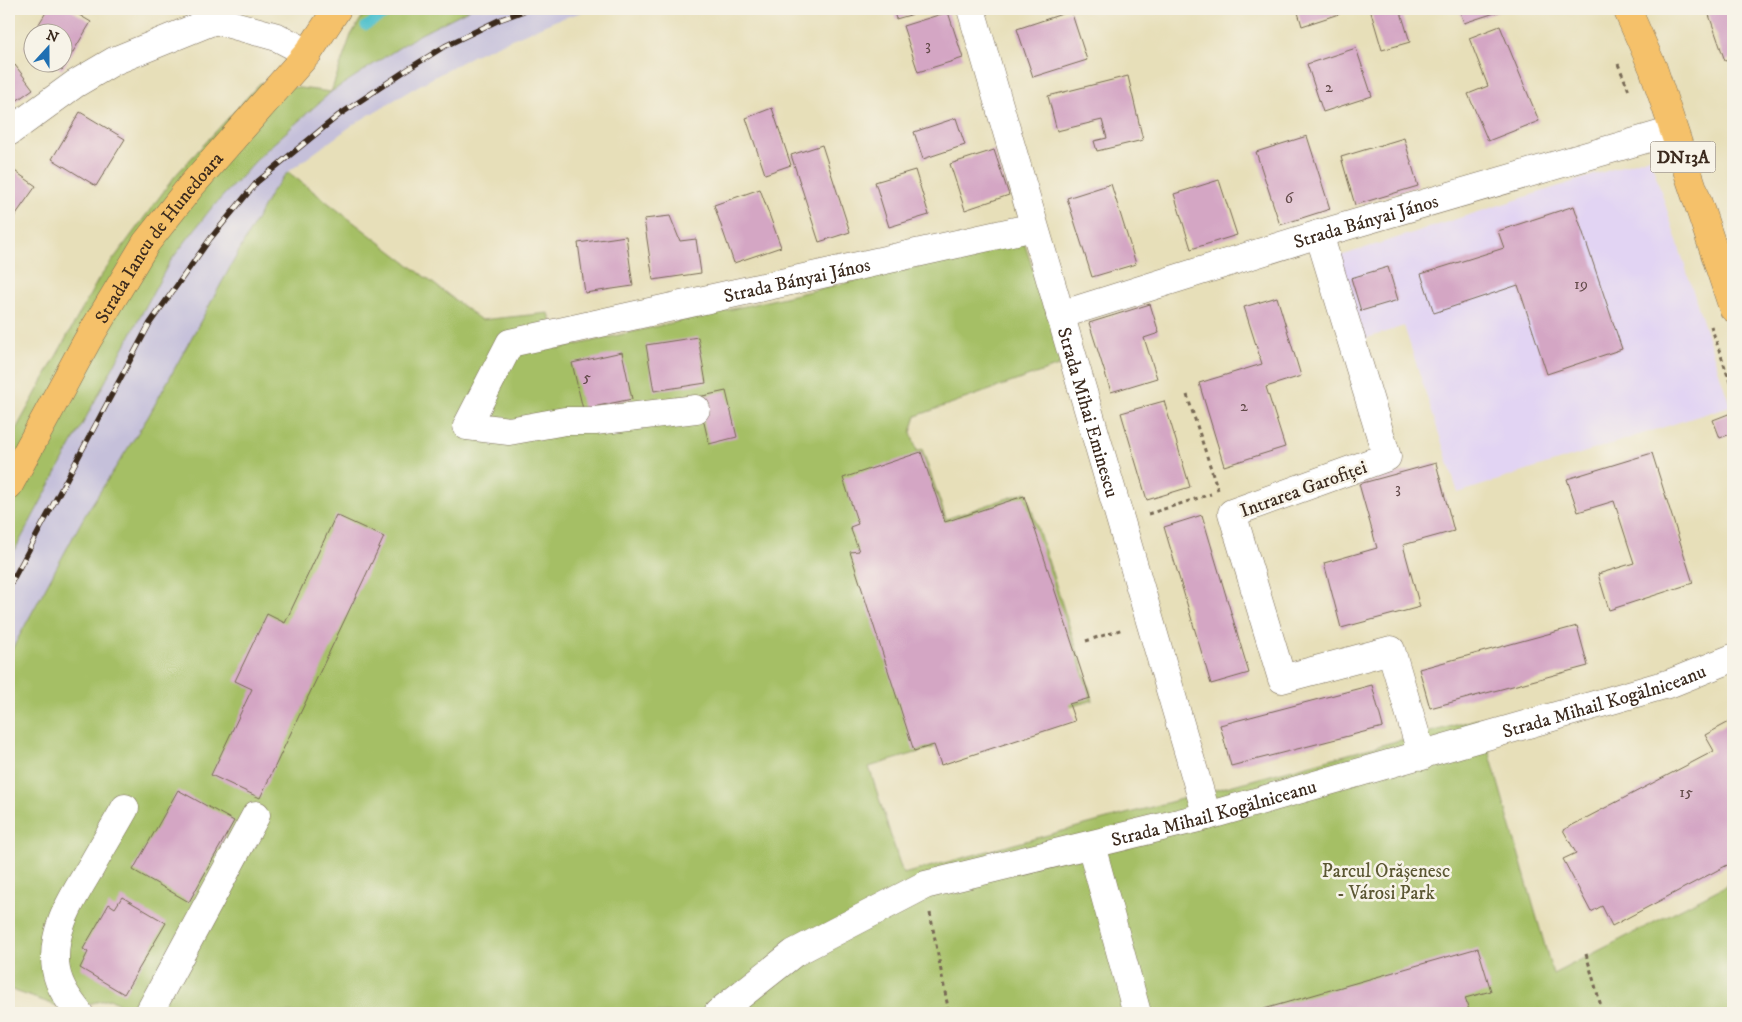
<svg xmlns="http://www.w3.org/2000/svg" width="1742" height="1022" font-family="'IM FELL DW Pica',serif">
<rect width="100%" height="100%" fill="#f7f3e8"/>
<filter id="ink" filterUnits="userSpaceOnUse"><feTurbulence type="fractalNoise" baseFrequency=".02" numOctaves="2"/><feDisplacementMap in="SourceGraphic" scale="10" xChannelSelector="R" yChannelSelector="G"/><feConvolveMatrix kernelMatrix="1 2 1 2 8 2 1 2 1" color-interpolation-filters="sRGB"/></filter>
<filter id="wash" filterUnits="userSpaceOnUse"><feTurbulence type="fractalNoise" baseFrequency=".0096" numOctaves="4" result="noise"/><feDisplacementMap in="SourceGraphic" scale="20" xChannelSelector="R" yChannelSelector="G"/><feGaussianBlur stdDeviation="1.12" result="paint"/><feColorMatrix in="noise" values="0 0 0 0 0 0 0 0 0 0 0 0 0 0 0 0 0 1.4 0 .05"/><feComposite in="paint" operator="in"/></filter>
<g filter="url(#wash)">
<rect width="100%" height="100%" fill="#e7dfb9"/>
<path fill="#e2d4f3" d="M1650 157 1730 406 1458 493 1404 326 1364 339 1337 257Z"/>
<path fill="#c5c0da" d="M470 9H592L557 20 474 55 416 87 354 124 288 172 148 417 85 515 9 655V561L169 263 209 211 265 151 331 92 417 36Z"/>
<g fill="#a5bf65" stroke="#707442">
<path d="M367 9H470L417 36 331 92 265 151 209 211 169 263 9 561V442L98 280 175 176 260 83 331 92 351 35Z"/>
<path d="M288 172 481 320 549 313 558 349 1024 242 1064 364 916 416 911 432 917 451 922 449 946 519 1026 492 1093 700 869 767 903 874 1482 718 1491 758 1553 974 1733 882V1013H135L110 999 66 1009 9 989V655L85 515 148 417 272 191Z"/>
</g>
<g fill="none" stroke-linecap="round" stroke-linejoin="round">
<path stroke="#55c2cd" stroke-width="9" d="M365 26 396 9"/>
</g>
<g id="blocks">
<g fill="#d4a6c4">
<path d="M48 9H69L91 22 62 70 49 62H62V32H34Z"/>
<path d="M893 9H931L896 19Z"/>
<path d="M1297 9H1354L1302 26Z"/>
<path d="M1370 9H1400L1410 42 1382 50Z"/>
<path d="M1459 9H1507L1464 23Z"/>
<path d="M1717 9H1733V58L1725 61 1708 12Z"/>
<path d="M1071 11 1087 60 1033 77 1017 29Z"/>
<path d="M948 12 963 58 918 72 903 26Z"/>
<path d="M1500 26 1539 121 1488 141 1468 94 1488 86 1469 38Z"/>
<path d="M32 35V53L24 48Z"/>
<path d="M1356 48 1372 96 1323 112 1307 64Z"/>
<path d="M15 65 33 89 9 106V70Z"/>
<path d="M1128 76 1143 140 1097 151 1094 141 1107 138 1102 120 1057 131 1048 96Z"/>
<path d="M772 108 791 165 765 174 746 118Z"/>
<path d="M80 112 125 139 96 186 52 159Z"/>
<path d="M956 118 965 145 923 159 914 132Z"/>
<path d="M1307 136 1330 209 1280 225 1256 152Z"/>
<path d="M1404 138 1418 186 1355 205 1341 157Z"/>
<path d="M822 145 850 232 819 242 791 155Z"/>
<path d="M994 150 1009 195 965 210 950 164Z"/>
<path d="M9 167 36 186 9 224Z"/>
<path d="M915 170 929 215 889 227 875 182Z"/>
<path d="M1219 180 1237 235 1191 249 1174 194Z"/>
<path d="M1111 184 1136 264 1092 277 1067 198Z"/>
<path d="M760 189 781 247 734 263 714 205Z"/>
<path d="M1574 206 1622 349 1547 374 1518 285 1434 313 1421 274 1504 248 1498 231Z"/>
<path d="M670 216 680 241 696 239 701 273 653 280 644 219Z"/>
<path d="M626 236 633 286 585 293 578 243Z"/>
<path d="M1388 267 1398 300 1361 311 1351 278Z"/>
<path d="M1277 297 1301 376 1266 387 1285 447 1224 466 1199 383 1262 364 1244 307Z"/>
<path d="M1150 304 1159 333 1144 338 1157 378 1111 392 1089 323Z"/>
<path d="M698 337 706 383 654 391 646 345Z"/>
<path d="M622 352 632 399 583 409 572 363Z"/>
<path d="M726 391 737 437 709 444 698 397Z"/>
<path d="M1164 401 1190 487 1147 500 1121 413Z"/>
<path d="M1731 413 1733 419V433L1720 438 1713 420Z"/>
<path d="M921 452 945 522 1024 496 1090 698 1069 704 1075 721 941 765 934 745 914 751 850 552 859 551 850 527 858 524 843 478Z"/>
<path d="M1652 453 1693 583 1609 610 1598 574 1634 563 1614 501 1578 512 1567 479Z"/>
<path d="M1436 463 1454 531 1403 545 1420 607 1341 628 1324 563 1377 548 1359 484Z"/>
<path d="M336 515 384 537 260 798 211 775 252 689 235 681 267 614 285 623Z"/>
<path d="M1202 515 1249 673 1211 684 1164 527Z"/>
<path d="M1577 626 1588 666 1430 708 1419 669Z"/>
<path d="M1372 685 1383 727 1231 766 1220 725Z"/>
<path d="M1733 720V862L1612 926 1602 906 1591 912 1563 859 1576 853 1563 830 1714 751 1705 735Z"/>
<path d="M178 790 234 821 189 902 133 870Z"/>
<path d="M122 897 166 923 124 994 80 968 88 952 83 949 109 904 115 908Z"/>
<path d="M1478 948 1491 991 1465 998 1470 1013H1257V1011Z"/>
</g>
</g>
</g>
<g filter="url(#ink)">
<use href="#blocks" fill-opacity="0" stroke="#776954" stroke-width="1"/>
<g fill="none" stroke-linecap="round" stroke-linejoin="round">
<defs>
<g id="minor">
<path d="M203 9 215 20 277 37 308 53"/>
<path id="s1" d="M971 9 1207 816"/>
<path d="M9 132 75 84 114 61 215 20"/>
<path d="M1319 234 1387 457 1232 513 1282 679 1391 650 1422 756"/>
<path id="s2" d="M1060 315 1319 234 1673 131"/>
<path id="s3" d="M696 409 595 421H565L509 431 467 426 510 343 1034 227"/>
<path d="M1091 845 1137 1013"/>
<path d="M79 1013C69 1000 59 987 56 970 50 931 72 899 91 867 102 847 114 828 125 808"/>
<path d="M149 1013 256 815"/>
<path id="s4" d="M718 1013 794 953 925 885 1207 816 1671 683 1733 658"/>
</g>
<g id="major">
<path d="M1627 9 1653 68 1733 308"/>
<path id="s5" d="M9 485 87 341 146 243 191 186 308 53 337 9"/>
</g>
</defs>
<use href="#minor" stroke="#776954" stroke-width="29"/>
<use href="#major" stroke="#776954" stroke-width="29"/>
<g stroke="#776954" stroke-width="3" stroke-dasharray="4 4" stroke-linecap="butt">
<path d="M1618 64 1630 93"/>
<path d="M1711 326 1733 391"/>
<path d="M1187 395 1218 490"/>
<path d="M1148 514 1211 494"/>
<path d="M1086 641 1123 629"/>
<path d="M930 913 949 1013"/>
<path d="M1586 954 1601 1006"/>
</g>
<use href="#minor" stroke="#fff" stroke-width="28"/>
<use href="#major" stroke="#f5c16b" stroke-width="28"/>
<defs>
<path id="rail" d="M9 587 150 323 210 239 257 182 339 115 405 71 445 46 499 20 529 9"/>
</defs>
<use href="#rail" stroke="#3b2a1e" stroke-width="5.5"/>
<use href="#rail" stroke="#f7f3e8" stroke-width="4" stroke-dasharray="11" stroke-linecap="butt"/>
</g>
</g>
<g text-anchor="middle" stroke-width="5" stroke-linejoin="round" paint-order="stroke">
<g font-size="16" fill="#614948">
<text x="928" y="50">3</text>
<text x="1329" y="92">2</text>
<text x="1289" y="203">6</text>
<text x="1581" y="289">19</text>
<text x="587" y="382">5</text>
<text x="1244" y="411">2</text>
<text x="1398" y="493">3</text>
<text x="1686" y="797">15</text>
</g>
<rect fill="#f7f3e8" stroke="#73665b" stroke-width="1" x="1650.5" y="141.5" width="65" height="31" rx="4"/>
<g font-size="18" font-weight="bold" fill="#3b2a1e">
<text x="1683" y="163">DN13A</text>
</g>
<g font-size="19" fill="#3b2a1e" stroke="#f7f3e8">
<text dy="7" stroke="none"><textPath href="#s2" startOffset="320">Strada Bányai János</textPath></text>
<text dy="7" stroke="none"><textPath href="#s5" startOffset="290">Strada Iancu de Hunedoara</textPath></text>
<text dy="7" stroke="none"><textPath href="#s3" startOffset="618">Strada Bányai János</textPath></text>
<text dy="7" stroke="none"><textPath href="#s1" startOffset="420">Strada Mihai Eminescu</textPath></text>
<text transform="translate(1303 488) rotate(-20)" y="7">Intrarea Garofiței</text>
<text dy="7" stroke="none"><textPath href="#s4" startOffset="948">Strada Mihail Kogălniceanu</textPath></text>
<text dy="7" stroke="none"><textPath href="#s4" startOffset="542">Strada Mihail Kogălniceanu</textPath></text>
</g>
<g font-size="19" fill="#5b5733" stroke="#f7f3e8">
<text x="1386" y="877">Parcul Orășenesc<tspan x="1386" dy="22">- Városi Park</tspan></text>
</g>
</g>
<rect width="1742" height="1022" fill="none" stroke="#f7f3e8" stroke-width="30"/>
<g transform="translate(48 48) rotate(21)"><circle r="24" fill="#f7f3e8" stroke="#aca397"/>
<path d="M0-4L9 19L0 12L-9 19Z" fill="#1f6fb2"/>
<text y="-8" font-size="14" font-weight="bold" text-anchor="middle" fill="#3b2a1e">N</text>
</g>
</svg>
